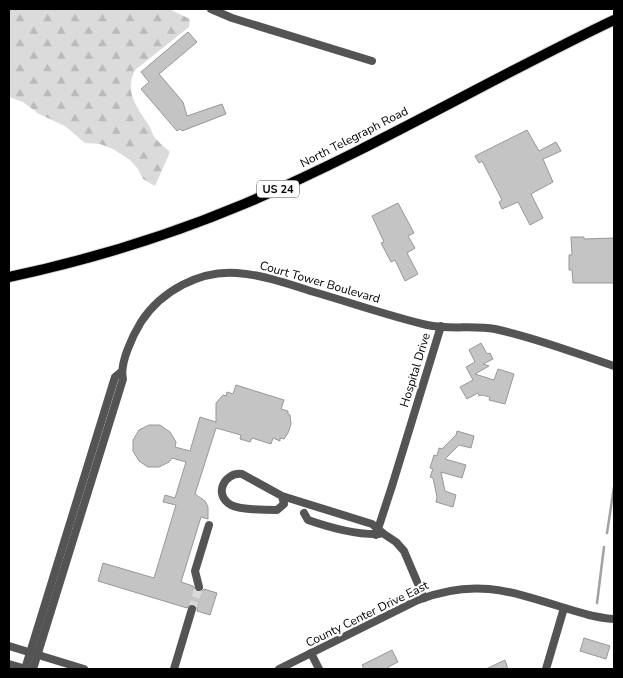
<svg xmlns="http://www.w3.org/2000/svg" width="623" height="678" font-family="'Nunito Sans',sans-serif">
<defs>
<pattern id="forest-firs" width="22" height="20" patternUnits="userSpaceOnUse" patternTransform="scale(1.25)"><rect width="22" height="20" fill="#dbdbdb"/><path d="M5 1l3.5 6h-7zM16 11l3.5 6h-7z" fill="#bababa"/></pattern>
</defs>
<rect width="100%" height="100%" fill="#fff"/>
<path fill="url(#forest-firs)" d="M10 9H169L190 19 189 27 135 70C124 92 137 107 148 124 151 128 152 134 155 138 159 143 165 147 170 152L155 186 143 179 138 169 130 160 113 149 100 144 85 143 65 126 39 114 23 102 9 97V19Z"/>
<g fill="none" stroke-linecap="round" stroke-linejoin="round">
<g stroke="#a2a2a2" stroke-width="2.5">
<path d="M607 533 614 487"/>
<path d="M597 603 604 547"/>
</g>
</g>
<g fill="#c4c4c4" stroke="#989898">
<path d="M188 32 197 42 159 74 183 102 187 116 222 104 226 114 182 131 180 129 177 131 141 89 149 82 141 72Z"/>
<path d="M527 130 539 151 556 142 561 151 543 159 553 182 531 194 543 218 530 225 518 202 502 209 499 202 502 200 482 161 479 163 475 156Z"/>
<path d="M398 203 414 233 408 236 415 248 407 253 418 274 405 281 395 260 391 262 381 243 384 242 372 216Z"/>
<path d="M571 237H584V239L614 238V283H573L572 270H569V255H572Z"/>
<path d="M481 343 487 354 490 353 493 359 483 364 489 366 475 374 494 380 498 369 514 374 505 404 489 400 490 397 482 395 479 396 478 393 467 399 460 387 473 380 466 367 475 362 469 350Z"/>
<path d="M236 385 284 400 281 409 288 411V414L290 415 291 424 288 433 284 439 280 438V441L273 438 271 444 252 438 250 442 240 439 241 435 216 428 195 494 205 501 208 507V519L201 517 181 582 193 586 197 592H201L204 589 217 593 210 615 197 611V607L194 604H190L187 608 98 581 103 563 154 578 176 505 163 502 165 495 175 498 186 462 172 458 169 462 159 467H148L139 461 133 451V440L139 430 149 425H160L170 432 176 442 175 447 190 451 200 417 216 422V403L223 395 226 396 227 392 233 394Z"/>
<path d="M457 431 474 436 471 448 459 445 445 459 466 465 462 478 441 472 445 491 456 495 453 507 436 502 437 497 433 478 430 477 433 469 430 468 434 455 437 456 439 448 442 449 456 435Z"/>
<path d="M584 638 610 646 606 659 580 651Z"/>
<path d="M392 650 398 662 388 667 389 669H364L362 665Z"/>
<path d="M505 660 508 669H486Z"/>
</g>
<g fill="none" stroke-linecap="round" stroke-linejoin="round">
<path stroke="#d9d9d9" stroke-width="8" stroke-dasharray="8 4" stroke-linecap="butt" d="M192 609 199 587"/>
<defs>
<path id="major" d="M9 277C89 260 168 236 244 204 371 150 490 79 614 20"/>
</defs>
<use href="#major" stroke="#dbdbdb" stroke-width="12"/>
<g stroke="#545454" stroke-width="8">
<path d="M211 9 232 18 372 61"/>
<path d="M282 496 284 504 277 510C267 510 240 510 231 505 213 495 224 472 242 474L282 496 372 524 384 534 396 542 404 551 424 598"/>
<path d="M304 513 308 520C331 528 355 535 379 534"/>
<path d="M376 535 392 486 441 326"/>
<path d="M199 587 195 571 209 525"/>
<path d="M9 646 84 669"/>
<path d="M311 653 319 669"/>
<path d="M9 664 26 669"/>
<path d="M25 669 115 377 121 372"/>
<path d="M33 669 123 379C119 364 133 335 141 322 161 291 200 270 237 273 264 275 289 284 314 292 352 303 389 316 427 325 449 330 473 325 495 329 534 337 575 353 614 366"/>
<path d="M174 669 192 609"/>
<path d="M279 669 418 600C475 578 510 591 565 608 581 613 597 618 614 619"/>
<path d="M546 669 564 608"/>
</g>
<use href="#major" stroke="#000" stroke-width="10"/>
</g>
<g text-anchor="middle" stroke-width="4.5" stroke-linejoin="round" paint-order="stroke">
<rect fill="#fff" stroke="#4c4c4c" stroke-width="1" x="257" y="180.5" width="42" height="17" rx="4"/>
<g font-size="11" font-weight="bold" fill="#000">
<text x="278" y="193">US 24</text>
</g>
<g font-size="12" fill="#000" stroke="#fff">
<text transform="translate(354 137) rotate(-27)" y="4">North Telegraph Road</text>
<text transform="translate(320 282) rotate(16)" y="4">Court Tower Boulevard</text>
<text transform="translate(415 370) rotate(-73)" y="4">Hospital Drive</text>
<text transform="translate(367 614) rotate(-26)" y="4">County Center Drive East</text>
</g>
</g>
<rect width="623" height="678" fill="none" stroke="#000000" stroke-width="20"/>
</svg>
